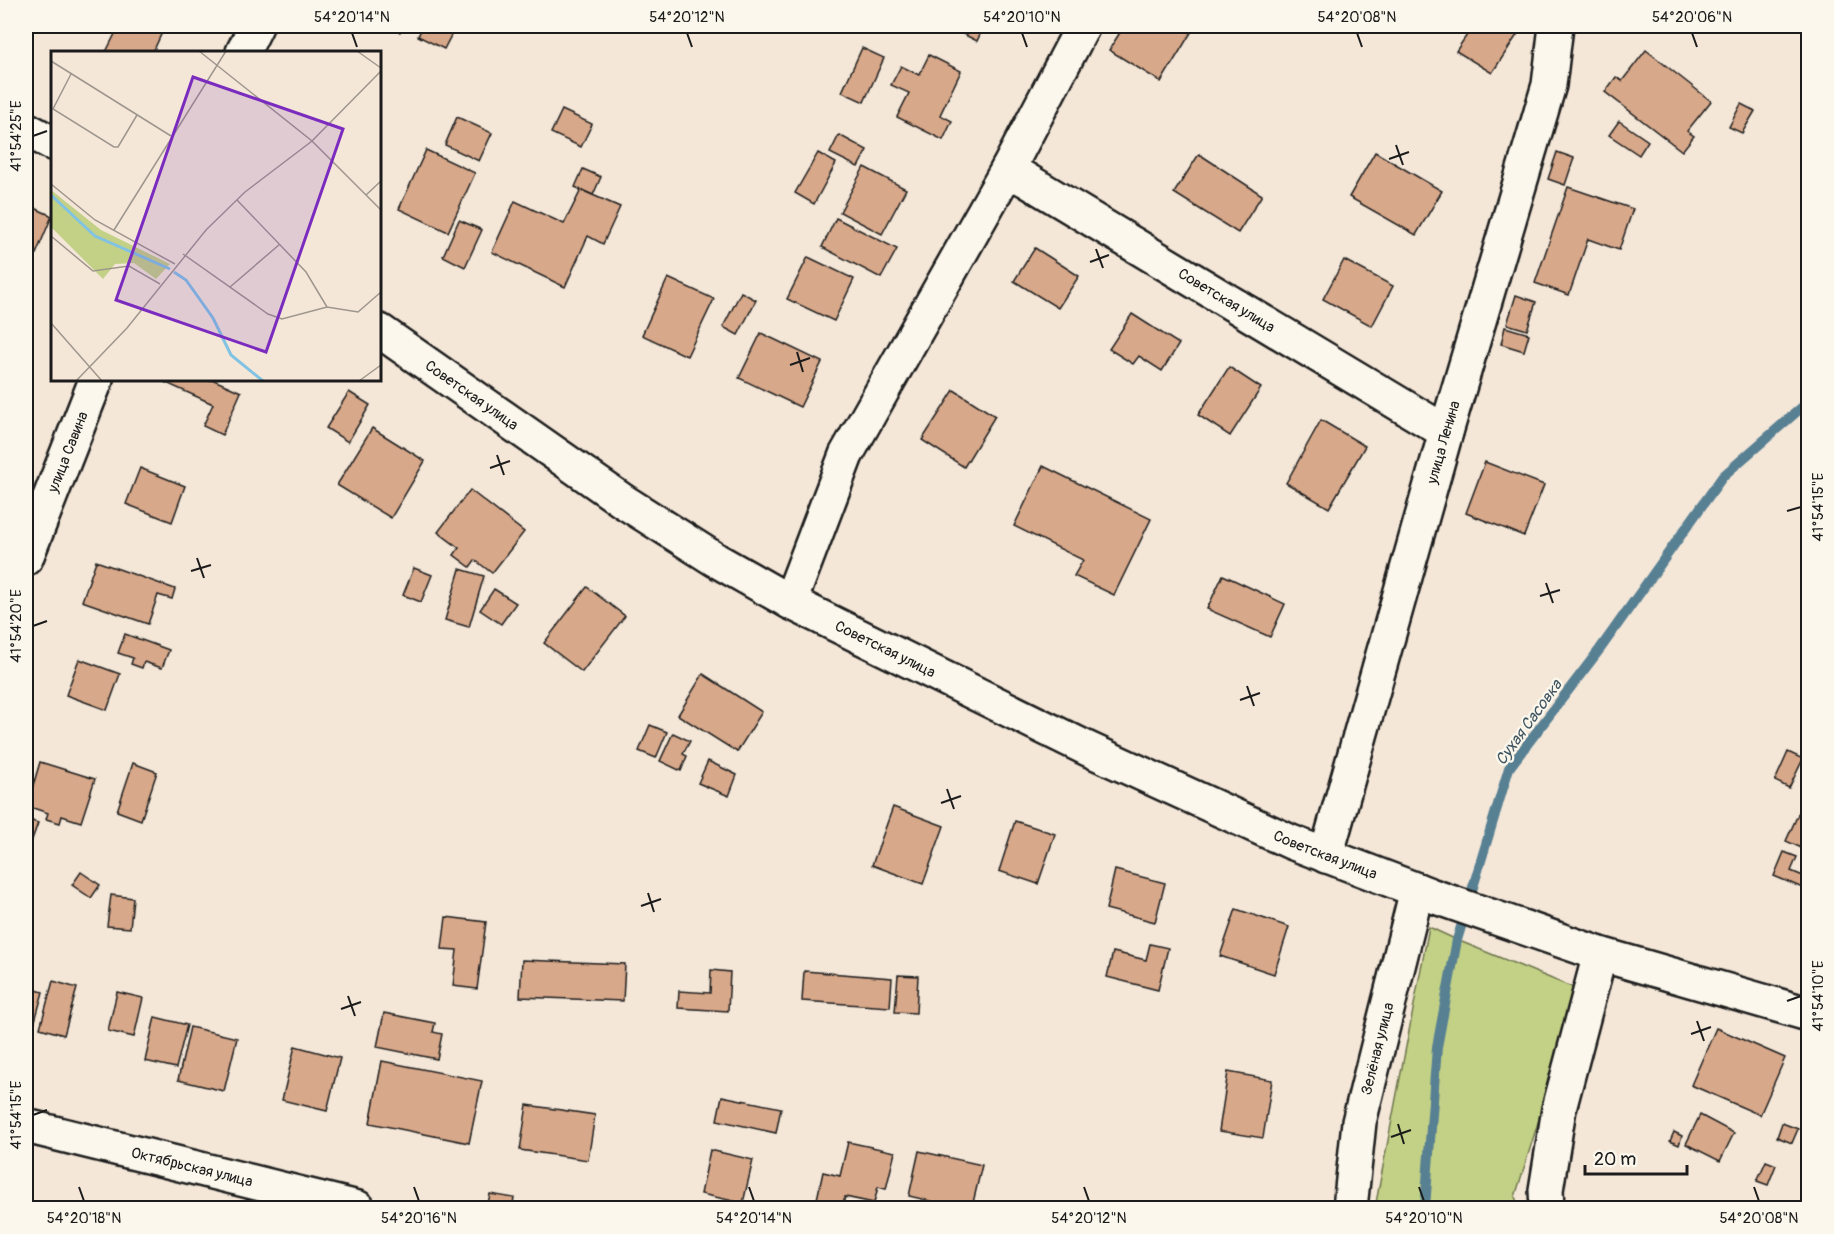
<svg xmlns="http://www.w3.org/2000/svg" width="1834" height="1234" font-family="Pangolin,sans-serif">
<rect width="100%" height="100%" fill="#f4e7d8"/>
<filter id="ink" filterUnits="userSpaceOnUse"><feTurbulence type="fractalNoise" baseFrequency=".0167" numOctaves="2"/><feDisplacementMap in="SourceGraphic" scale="12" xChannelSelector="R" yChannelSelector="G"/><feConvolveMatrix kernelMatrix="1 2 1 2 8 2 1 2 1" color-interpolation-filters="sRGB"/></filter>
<g filter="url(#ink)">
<path fill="#c2d185" stroke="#6f7650" stroke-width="1.5" d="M1429 927 1457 940 1579 990 1515 1197 1520 1208H1375Z"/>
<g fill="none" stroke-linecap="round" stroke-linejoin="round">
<path stroke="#598093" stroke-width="10" d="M1425 1208 1437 1047 1457 940 1509 768 1600 649 1723 476 1808 402"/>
</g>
<g fill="#d8a88a" stroke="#1c1c1c" stroke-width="1.5">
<path d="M119 26H160L164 28 153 52H106Z"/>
<path d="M388 26H404L400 32Z"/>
<path d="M423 26H456L444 49 418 36Z"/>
<path d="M947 26H984L977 41Z"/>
<path d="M1124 26H1195L1161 82 1109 50Z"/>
<path d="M1473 26H1523L1492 73 1456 51Z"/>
<path d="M862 48 884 58 864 102 842 92Z"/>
<path d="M1646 50 1711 101 1687 131 1694 136 1682 151 1605 92 1616 77 1622 81Z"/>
<path d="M929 55 961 71 940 115 952 121 943 140 897 117 909 93 891 85 901 66 919 75Z"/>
<path d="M1741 104 1755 111 1742 133 1729 127Z"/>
<path d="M562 110 592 124 581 147 551 133Z"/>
<path d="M457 117 492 133 479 161 445 145Z"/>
<path d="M1619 121 1648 141 1639 155 1609 135Z"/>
<path d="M839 135 867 150 858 167 830 153Z"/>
<path d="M426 150 475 173 448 232 399 209Z"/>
<path d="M1375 152 1442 191 1416 235 1349 197Z"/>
<path d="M1557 152 1574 158 1565 185 1548 179Z"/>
<path d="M818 153 836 163 814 204 795 193Z"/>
<path d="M1199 154 1262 195 1238 233 1174 193Z"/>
<path d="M864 167 906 189 882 234 840 212Z"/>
<path d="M583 169 601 177 593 195 575 187Z"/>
<path d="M1568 187 1633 209 1619 250 1588 239 1569 295 1535 283Z"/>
<path d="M581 190 620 207 603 244 588 236 565 287 492 252 515 201 564 224Z"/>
<path d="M26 204 52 216 31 266 26 264Z"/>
<path d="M836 218 897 249 881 278 822 247Z"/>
<path d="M459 220 482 230 465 267 443 256Z"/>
<path d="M1035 248 1079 276 1058 308 1014 281Z"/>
<path d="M808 257 854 279 834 321 787 299Z"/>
<path d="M1344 260 1393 286 1372 326 1323 299Z"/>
<path d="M668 278 714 299 687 356 642 335Z"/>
<path d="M741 292 756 300 738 335 723 327Z"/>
<path d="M1516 295 1536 302 1527 330 1507 324Z"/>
<path d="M1132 314 1179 344 1162 371 1139 356 1133 364 1109 349Z"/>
<path d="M1505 327 1529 334 1524 351 1501 344Z"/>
<path d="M761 333 822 362 800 407 739 378Z"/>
<path d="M1229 367 1261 388 1230 436 1198 415Z"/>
<path d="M165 380H214L241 392 222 435 203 426 213 404 164 382Z"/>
<path d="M954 390 995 416 964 467 922 440Z"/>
<path d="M349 392 370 405 348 442 326 428Z"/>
<path d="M1321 420 1365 446 1329 508 1286 483Z"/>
<path d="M372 428 425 461 391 518 337 485Z"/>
<path d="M1485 462 1544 485 1524 536 1466 513Z"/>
<path d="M1043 466 1151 519 1114 595 1074 576 1083 560 1014 526Z"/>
<path d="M140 468 185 486 172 522 126 504Z"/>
<path d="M470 490 524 532 492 573 475 560 470 567 454 555 459 548 438 532Z"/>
<path d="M96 561 175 589 172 599 158 595 148 624 82 601Z"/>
<path d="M414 568 432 575 421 602 403 595Z"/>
<path d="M460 569 484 576 469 627 445 620Z"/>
<path d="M1223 575 1285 604 1270 637 1207 609Z"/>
<path d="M587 587 625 616 582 672 544 643Z"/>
<path d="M494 589 516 603 501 624 480 610Z"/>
<path d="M125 634 169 650 162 668 144 662 142 668 131 664 133 658 118 653Z"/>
<path d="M79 659 120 674 107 710 66 695Z"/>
<path d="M703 674 762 712 737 752 678 715Z"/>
<path d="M650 725 667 732 656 758 639 751Z"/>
<path d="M673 733 690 741 683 754 687 756 681 771 660 761Z"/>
<path d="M1788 752 1803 759 1789 788 1775 781Z"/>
<path d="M708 761 737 775 729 796 698 783Z"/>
<path d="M40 762 95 779 81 822 62 816 60 823 46 819 48 813 27 806Z"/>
<path d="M133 763 157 772 141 820 117 811Z"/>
<path d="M1804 801 1808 803V851L1786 841Z"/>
<path d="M893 807 944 826 923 884 872 865Z"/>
<path d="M26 819 38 823 29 848 26 847Z"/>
<path d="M1015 821 1055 834 1038 884 999 871Z"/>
<path d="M1784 852 1797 857 1791 871 1808 878 1805 889 1774 876Z"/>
<path d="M1115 870 1165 883 1155 922 1106 909Z"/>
<path d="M81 872 100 885 91 898 72 885Z"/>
<path d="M111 895 133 898 130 928 107 926Z"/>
<path d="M1236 909 1289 927 1274 974 1220 956Z"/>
<path d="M446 917 486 922 477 989 453 986 457 950 442 949Z"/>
<path d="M1150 944 1168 948 1158 990 1107 977 1113 952 1146 960Z"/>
<path d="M522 960 625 964 623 1001 520 997Z"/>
<path d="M711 970 730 972 728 1011 678 1008 679 991 710 993Z"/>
<path d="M804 971 892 978 890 1007 802 1001Z"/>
<path d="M898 975 918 976 916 1013 895 1012Z"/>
<path d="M53 981 77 988 64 1035 40 1028Z"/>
<path d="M26 987 43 992 33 1028 26 1026Z"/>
<path d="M117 992 143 998 134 1037 108 1031Z"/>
<path d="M384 1013 435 1023 433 1032 442 1034 437 1059 377 1047Z"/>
<path d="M155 1017 187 1025 176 1068 145 1061Z"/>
<path d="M190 1027 237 1038 224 1091 178 1080Z"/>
<path d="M1716 1028 1785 1058 1760 1115 1691 1085Z"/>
<path d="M295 1046 340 1058 327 1111 282 1100Z"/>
<path d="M382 1061 482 1081 469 1143 370 1123Z"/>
<path d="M1228 1072 1272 1080 1263 1138 1219 1131Z"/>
<path d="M722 1096 781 1108 776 1133 717 1120Z"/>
<path d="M527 1105 595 1115 588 1160 520 1150Z"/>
<path d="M1700 1115 1734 1133 1720 1161 1686 1144Z"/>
<path d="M1782 1123 1798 1129 1792 1143 1777 1137Z"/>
<path d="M1674 1132 1682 1136 1679 1145 1670 1141Z"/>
<path d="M848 1142 895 1152 886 1189 878 1187 874 1203 845 1197 842 1208H815L823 1172 840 1176Z"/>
<path d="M1808 1149V1173L1800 1169Z"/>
<path d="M710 1150 753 1160 743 1203 701 1194Z"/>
<path d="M919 1151 982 1165 972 1207 961 1204 959 1208H938L939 1203 909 1196Z"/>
<path d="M1766 1161 1776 1165 1768 1185 1757 1181Z"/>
<path d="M490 1194 514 1198 512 1208H487Z"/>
</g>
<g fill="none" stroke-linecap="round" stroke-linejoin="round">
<defs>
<g id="minor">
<path id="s1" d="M1008 169 1446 432"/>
<path id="s2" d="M380 331 623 501 716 560 790 602 1088 749 1291 842 1430 895 1600 954 1808 1014"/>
<path id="s3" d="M26 558 96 380"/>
<path d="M790 602 846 455 1008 169 1083 26"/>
<path id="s4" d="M1326 856 1446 432 1549 85 1556 26"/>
<path id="s5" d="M26 1126 358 1208"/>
<path id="s6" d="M1350 1208 1359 1122 1417 890"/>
<path d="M1547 1208 1546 1190 1559 1109 1600 954"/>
</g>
<g id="major">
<path d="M243 52 256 26"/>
<path d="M26 129 52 143"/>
</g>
</defs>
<use href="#minor" stroke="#1c1c1c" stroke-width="38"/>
<use href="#major" stroke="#1c1c1c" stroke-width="38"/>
<use href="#minor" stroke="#fbf7ec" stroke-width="33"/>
<use href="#major" stroke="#fbf7ec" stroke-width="33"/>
</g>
</g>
<path fill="none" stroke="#1c1c1c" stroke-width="2" d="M352 33 357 47M687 33 692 47M1022 33 1027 47M1357 33 1362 47M1692 33 1697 47M33 136 47 131M1396 145 1403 165M1389 159 1409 152M1096 249 1103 268M1090 262 1109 255M797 352 803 372M790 365 810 358M497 455 504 475M490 468 510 461M1787 511 1801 507M197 558 204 578M191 571 211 565M1546 583 1553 603M1540 596 1560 590M33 626 47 621M1247 686 1254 706M1240 700 1260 693M947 789 954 809M941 803 961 796M648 893 654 912M641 906 661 899M348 996 355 1016M1787 1001 1801 996M341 1009 361 1002M1697 1021 1704 1041M1691 1034 1711 1027M33 1115 47 1110M1398 1124 1404 1144M1391 1137 1411 1130M79 1187 84 1201M414 1187 419 1201M749 1187 754 1201M1084 1187 1089 1201M1419 1187 1424 1201M1754 1187 1759 1201"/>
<g text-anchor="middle" stroke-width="4.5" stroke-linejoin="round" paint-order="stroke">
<g font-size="15" fill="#1c1c1c" stroke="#fbf7ec">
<text dy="5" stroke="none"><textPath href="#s1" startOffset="255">Советская улица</textPath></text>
<text dy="5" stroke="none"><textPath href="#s2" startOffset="112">Советская улица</textPath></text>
<text dy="5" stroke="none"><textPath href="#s4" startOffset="430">улица Ленина</textPath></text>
<text dy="5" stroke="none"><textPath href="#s3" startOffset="114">улица Савина</textPath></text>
<text dy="5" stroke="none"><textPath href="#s2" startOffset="598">Советская улица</textPath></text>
<text dy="5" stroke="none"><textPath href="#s2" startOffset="1084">Советская улица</textPath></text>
<text dy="5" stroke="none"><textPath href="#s6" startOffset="162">Зелёная улица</textPath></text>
<text dy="5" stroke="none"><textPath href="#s5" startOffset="171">Октябрьская улица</textPath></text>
</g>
<g font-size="16" font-style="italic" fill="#405662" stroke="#fbf7ec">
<text transform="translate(1528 722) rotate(-54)" y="6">Сухая Сасовка</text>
</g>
</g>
<g transform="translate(51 51)">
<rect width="330" height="330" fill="#f4e7d8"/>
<path d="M0 139 50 179 119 213 105 228 83 212 64 213 52 228 0 176Z" fill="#c2d185"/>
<path fill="none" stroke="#82c2e3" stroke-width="3" d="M0 144 44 185 119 218M123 221 135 229 162 267 180 304 212 330"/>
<path fill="none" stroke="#9e968d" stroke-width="1.5" d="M306 0 330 17M0 10 120 85M330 20 261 90 330 159M20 23 2 58 63 96H67L86 64M0 133 44 169 124 213M315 144 330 130M186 149 255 221 276 256M63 179 175 0M0 185 42 220 78 215 109 233M132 203 217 263 231 268 276 256 307 261 330 241M179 236 229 193M0 272 51 330M25 330 76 277 155 179 194 141 261 90 148 0M308 330 330 314"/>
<path fill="#7b2cbf" fill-opacity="0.15" stroke="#7b2cbf" stroke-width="3" d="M142 26 292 78 215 301 65 249Z"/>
<rect width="330" height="330" fill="none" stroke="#1c1c1c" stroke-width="3"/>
</g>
<rect width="1834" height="1234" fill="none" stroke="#fbf7ec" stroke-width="66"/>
<path d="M1585 1165v9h102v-9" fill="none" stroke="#1c1c1c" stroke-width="3"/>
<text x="1594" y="1165" font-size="18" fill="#1c1c1c" stroke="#fbf7ec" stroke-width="4.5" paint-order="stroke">20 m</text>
<rect x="33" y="33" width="1768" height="1168" fill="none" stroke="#1c1c1c" stroke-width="2"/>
<g font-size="15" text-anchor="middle" fill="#1c1c1c">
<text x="352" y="22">54°20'14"N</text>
<text x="687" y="22">54°20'12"N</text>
<text x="1022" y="22">54°20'10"N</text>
<text x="1357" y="22">54°20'08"N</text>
<text x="1692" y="22">54°20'06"N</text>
<text transform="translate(16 136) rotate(-90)" y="5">41°54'25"E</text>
<text transform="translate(1818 507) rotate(-90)" y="5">41°54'15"E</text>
<text transform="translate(16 626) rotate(-90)" y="5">41°54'20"E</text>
<text transform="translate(1818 996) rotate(-90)" y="5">41°54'10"E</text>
<text transform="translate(16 1115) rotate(-90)" y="5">41°54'15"E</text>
<text x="84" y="1223">54°20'18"N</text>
<text x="419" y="1223">54°20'16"N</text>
<text x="754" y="1223">54°20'14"N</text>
<text x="1089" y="1223">54°20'12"N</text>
<text x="1424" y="1223">54°20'10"N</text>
<text x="1759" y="1223">54°20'08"N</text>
</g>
</svg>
